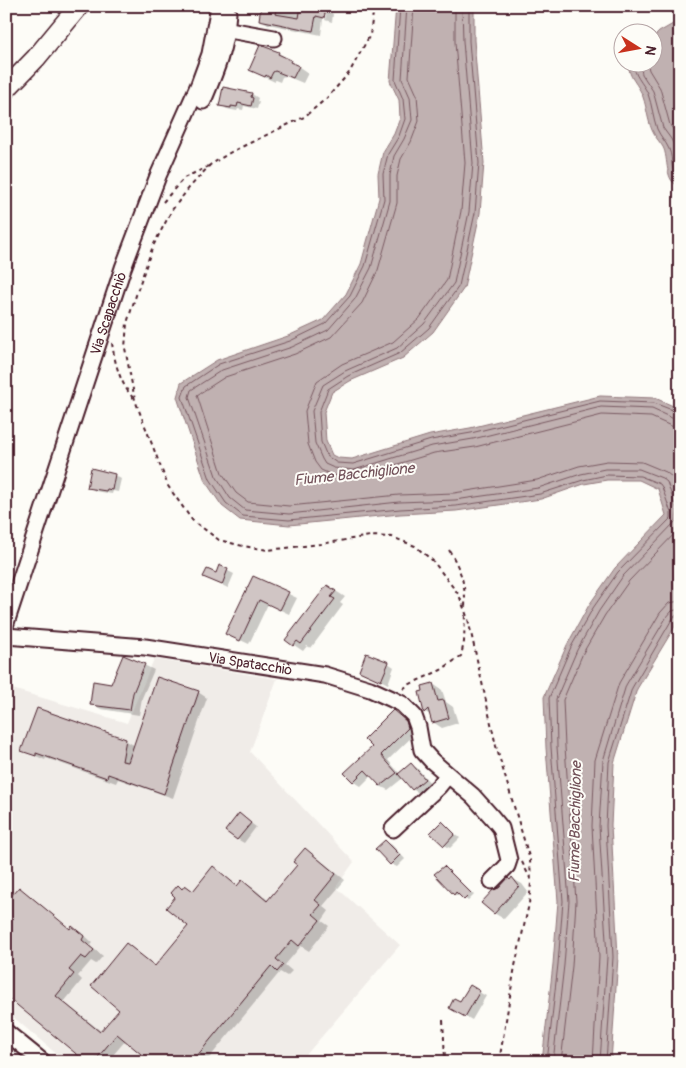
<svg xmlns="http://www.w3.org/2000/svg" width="686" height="1068" font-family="Pangolin,sans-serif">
<rect width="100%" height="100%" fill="#fdfcf7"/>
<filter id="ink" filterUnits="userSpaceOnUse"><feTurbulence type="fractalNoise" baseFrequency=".02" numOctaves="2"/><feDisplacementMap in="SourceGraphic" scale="10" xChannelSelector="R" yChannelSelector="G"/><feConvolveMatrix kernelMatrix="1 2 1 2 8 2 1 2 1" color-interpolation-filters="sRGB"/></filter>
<g filter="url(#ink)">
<path fill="#f0ece8" d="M154 659 277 679 250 752 354 862 336 887 400 945 300 1062H66L6 1011V699L9 688 127 723Z"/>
<g fill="#c0b1b1" stroke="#91777b">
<path d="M396 6H474V40L484 163 480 213 464 288 433 332 403 358 350 381 332 392 324 412 326 441 332 455 338 458 352 459 430 435 470 428 600 396 655 398 680 409V618L637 689 614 763 611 825 618 957 611 1062H542L553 964 558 901 546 748 544 697 567 645 589 605 615 568 666 515 658 489 639 480H607L584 484 541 499 456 511 400 514 289 525 240 520 222 506 205 481 177 397 181 383 217 360 288 336 323 320 346 294 361 264 379 198 378 174 383 152 394 134 400 118 399 100 390 81Z"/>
<path d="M680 20V186C664 183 669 158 663 147 660 142 656 138 654 134 648 124 647 108 643 97 639 84 627 77 629 63L654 62V37L659 32Z"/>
</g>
<g fill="#0003">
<path d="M262 6H321L320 9 326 10 333 14 332 22 325 20 327 11H324L321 35 268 24 260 19Z"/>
<path d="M261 47 279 53 308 73 303 83 286 76 282 77 280 82 275 80V82L260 75Z"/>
<path d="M252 94 258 98 257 101 259 102 257 109 244 106 243 110 238 109 237 111 227 109 221 105Z"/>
<path d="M114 475 121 479 118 492 113 491 112 494 95 491 89 487Z"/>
<path d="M220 567 234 574 228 588 211 580 217 574Z"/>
<path d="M253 577 297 598 289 614 268 604 249 644 236 638Z"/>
<path d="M328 586 345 597 340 603 343 605 311 648 307 646 303 651 294 645Z"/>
<path d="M388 663 394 667 388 684 365 672Z"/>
<path d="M144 665 154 670 142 698 139 715 101 709 91 704 112 685Z"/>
<path d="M433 684 442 690 446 702 453 707 458 723 442 728 433 722 431 715 425 712 421 696Z"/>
<path d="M198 692 207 698 173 798 118 779 116 783 46 758 45 760 23 750 125 740 135 746Z"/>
<path d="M394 712 414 727 416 733 388 760 400 774 411 765 417 768 430 783 419 793 412 789 403 778 388 790 380 786 372 775 361 786 353 781Z"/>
<path d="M240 815 256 827 244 843 237 839Z"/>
<path d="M442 823 460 838 450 848 444 845Z"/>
<path d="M385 841 392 845 405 859 397 867 391 864Z"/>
<path d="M305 849 314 855 345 880 323 906 329 911 322 921 329 926 309 951 301 946 285 965 292 971 287 976 280 972 206 1062H136L142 1054 126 1040 107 1062H88L6 994 19 889 28 894 71 930 72 928 82 933 93 943 90 946 103 956 96 964 91 961 78 976 82 980 64 1002 102 1032 121 1009 127 944 134 949V951L159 971 190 925 177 897 178 886 183 889 186 886 194 891 213 868 238 886 242 882 252 887 269 901 299 864Z"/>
<path d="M444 867 474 895 468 901 460 894 458 896 454 894Z"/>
<path d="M513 879 522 884 528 892 504 919 494 913 499 889Z"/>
<path d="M470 987 486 996 472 1020 450 1007 461 1003Z"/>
</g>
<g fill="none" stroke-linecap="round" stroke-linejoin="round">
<g stroke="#795961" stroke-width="1">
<path d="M400 6 395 80 403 99 405 119 399 136 388 154 383 174 384 199 365 266 350 296 325 324 290 341 219 364 186 386 182 397 210 479 226 503 243 516 289 520 400 509 456 506 540 494 583 480 607 475 640 476 660 484 662 487 671 513V518L618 572 593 608 571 647 549 698 551 747 563 901 558 964 547 1062"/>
<path d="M407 6 402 79 410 97 412 120 404 139 394 156 390 175V201L371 268 355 299 328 330 292 347 222 370 191 390 189 397 216 476 230 498 245 510 289 514 399 502 455 500 538 488 581 474 605 469H639L662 478 667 482 677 511 676 521 623 576 599 611 577 650 556 699 557 747 569 901 564 965 553 1062"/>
<path d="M414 6 409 77 417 95 419 121 411 142 401 159 397 176V203L378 270 362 303 331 337 295 354 225 377 197 395 222 473 236 493 248 502 289 506 399 495 454 493 537 480 579 466 607 461 642 462 666 472 674 479 680 495"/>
<path d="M455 6V42L465 163 461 211 447 280 419 319 393 342 342 364 317 381 305 411 308 444 315 462 321 470 332 475 355 477 434 453 475 447 602 415 651 417 671 426 680 427"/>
<path d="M462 6 463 41 473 163 469 212 454 283 424 324 397 348 345 371 323 385 312 411 315 443 322 459 325 464 334 468 354 470 432 446 473 439 601 407 652 409 674 419H680"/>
<path d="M469 6V41L479 163 475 213 459 286 429 328 400 353 348 376 328 389 319 412 321 442 327 456 337 463 353 464 431 440 471 433 600 401 654 403 680 413"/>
<path d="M634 62C633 76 643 82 648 94 652 105 653 117 657 129 660 136 666 142 669 149 674 160 669 173 680 181"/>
<path d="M640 62 642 74 653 91 663 128 671 139 677 151 680 173"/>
<path d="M647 62 649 70 660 88 670 125 680 139"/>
<path d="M561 1062 572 966 576 901 565 747 563 700 583 653 605 615 629 581 680 528"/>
<path d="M593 1062 599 957 592 826 595 760 619 683 660 613 669 603 680 601"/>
<path d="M600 1062 607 957 599 826 603 761 626 685 666 618 672 611 680 609"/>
<path d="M606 1062 613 957 606 826 609 762 632 688 671 621 675 616 680 615"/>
</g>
</g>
<g fill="#d0c5c4" stroke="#4a1f2b">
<path d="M261 6H277L275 14 299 18 301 6 326 9 324 18 316 16 313 31 259 20Z"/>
<path d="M260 45 279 52 278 54 291 60 290 62 299 66 293 78 275 71 273 72 270 78 266 75 265 77 249 70Z"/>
<path d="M223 87 252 93 251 97 253 98 251 106 238 103 237 107 231 106V108L219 106Z"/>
<path d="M91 468 115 474 112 490 107 489 106 491 87 488Z"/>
<path d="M219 565 228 569 222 585 203 577 207 569 216 573Z"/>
<path d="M253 576 289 592 280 610 259 600 240 641 225 634Z"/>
<path d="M327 585 336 591 331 597 335 599 301 644 297 641 293 646 285 640Z"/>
<path d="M366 653 389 662 381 681 359 671Z"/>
<path d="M123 655 145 664 133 693 130 710 90 705 93 681 111 684Z"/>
<path d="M157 677 199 691 164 794 108 774 107 778 36 753V756L21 751 37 708 126 739 122 761 128 762Z"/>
<path d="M433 683 438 701 444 700 449 718 432 723 428 709 424 713 419 692 423 691 422 686Z"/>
<path d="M393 710 406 721 408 728 381 755 397 773 380 786 365 770 353 782 344 773 372 747 364 739Z"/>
<path d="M411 763 425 779 412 790 398 774Z"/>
<path d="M239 813 251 823 237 840 225 831Z"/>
<path d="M442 821 455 834 444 846 430 833Z"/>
<path d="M385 840 400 855 390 865 375 849Z"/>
<path d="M305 848 336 874 315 900 321 905 313 914 320 920 299 946 292 940 276 959 283 965 277 972 271 966 192 1062H134L141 1054 117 1034 94 1062H86L6 996V902L19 887 70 929 72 926 84 936 82 940 94 950 86 959 81 956 69 970 74 974 56 996 100 1032 119 1010 91 986 126 943 155 966 188 926 166 908 175 897 171 893 178 885 182 889 185 885 193 891 213 866 237 886 242 880 267 901 297 865 293 862Z"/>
<path d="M444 866 471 893 464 900 456 892 454 895 434 874Z"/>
<path d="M512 877 519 886 494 914 481 903 493 890 499 888 508 878 510 880Z"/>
<path d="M470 985 480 991 465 1017 449 1008 454 998 460 1001Z"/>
</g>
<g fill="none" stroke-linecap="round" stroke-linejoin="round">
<defs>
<g id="minor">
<path d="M218 28 274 38"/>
<path d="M203 101C217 68 225 49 228 13"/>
<path id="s1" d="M6 623 123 268 158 176 199 84 210 54 219 6"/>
<path id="s2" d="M6 636 145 647 325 675 370 689 392 699 402 704 414 716 418 727 422 750 432 761 473 796 491 816 501 828 509 860 507 866 492 881"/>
<path d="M393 829 439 786 448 775"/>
<path d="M6 1032 43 1062"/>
</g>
<path id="major" d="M6 89 36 58 79 6"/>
</defs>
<use href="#minor" stroke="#4a1f2b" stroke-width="19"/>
<use href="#major" stroke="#4a1f2b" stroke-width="22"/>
<g stroke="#4a1f2b" stroke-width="2" stroke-dasharray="4 4" stroke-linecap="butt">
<path d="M374 6 370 35 349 73 327 98 304 117 231 152 210 165 189 188 172 210 153 246 139 286 127 323 125 348 135 400 168 486 192 520 219 540 243 546 268 550 321 544 370 536 392 537 415 546 433 561 459 595 468 619 496 746 530 860 531 883 529 904 515 966 499 1062"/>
<path d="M163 202 184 178 209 166"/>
<path d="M112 343C115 364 120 384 135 400"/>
<path d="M449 550C461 570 466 585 465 609"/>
<path d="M403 689 408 685 441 670 461 656 464 642 465 614"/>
<path d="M522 862 530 878"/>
<path d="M443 1020 445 1059 444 1062"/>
</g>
<use href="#minor" stroke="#fdfcf7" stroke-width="15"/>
<use href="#major" stroke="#fdfcf7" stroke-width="19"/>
</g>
</g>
<g text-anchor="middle" stroke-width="4" stroke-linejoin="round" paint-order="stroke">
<g font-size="14" fill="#4a1f2b" stroke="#fdfcf7">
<text dy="5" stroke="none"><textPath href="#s1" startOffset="326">Via Scapacchiò</textPath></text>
<text dy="5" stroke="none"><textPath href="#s2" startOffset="246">Via Spatacchiò</textPath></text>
</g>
<g font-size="15" font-style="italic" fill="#73525a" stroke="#fdfcf7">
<text transform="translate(354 474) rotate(-6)" y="5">Fiume Bacchiglione</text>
<text transform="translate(575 822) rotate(-89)" y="5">Fiume Bacchiglione</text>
</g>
</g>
<rect width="686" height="1068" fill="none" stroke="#fdfcf7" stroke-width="25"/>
<rect x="12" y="12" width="661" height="1043" fill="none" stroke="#4a1f2b" stroke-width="2" filter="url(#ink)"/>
<g transform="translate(638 48) rotate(101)"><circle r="24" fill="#fdfcf7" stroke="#b5a4a5"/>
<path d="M0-4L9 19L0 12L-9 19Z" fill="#c8321e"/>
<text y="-8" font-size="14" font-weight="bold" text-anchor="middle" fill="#4a1f2b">N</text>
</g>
</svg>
